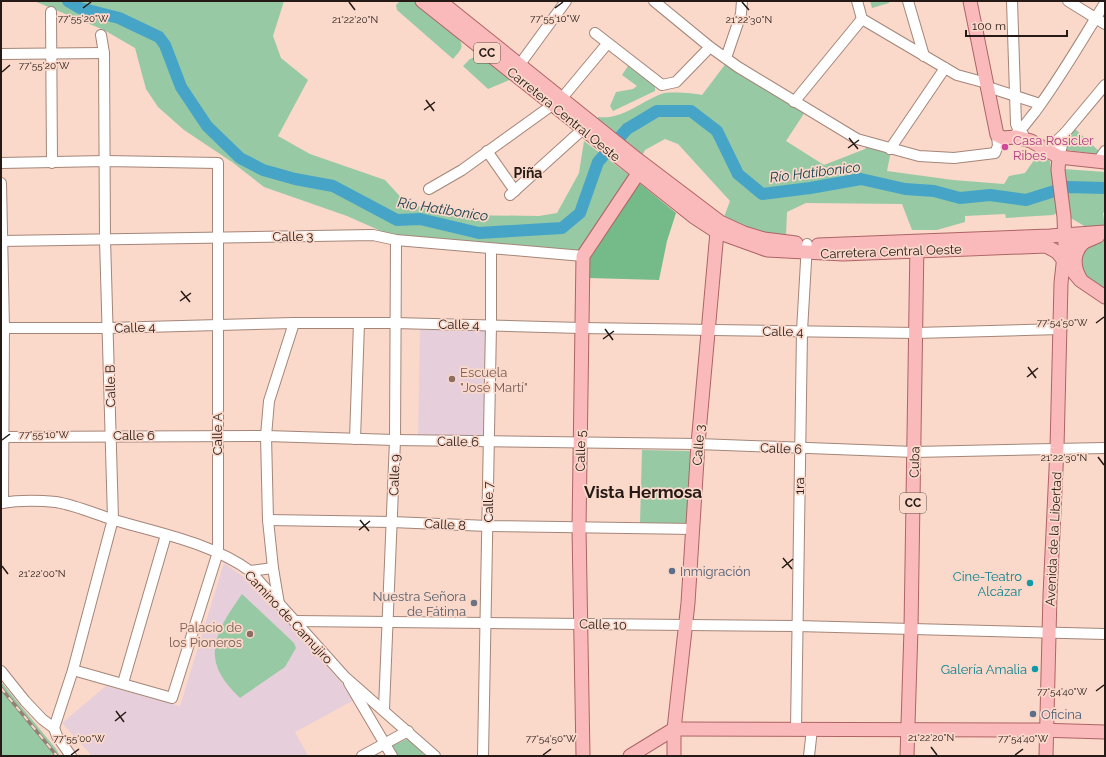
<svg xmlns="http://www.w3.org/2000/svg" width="1106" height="757" font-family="Raleway,sans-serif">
<rect width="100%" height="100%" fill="#fad8ca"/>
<g fill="#e6cfdb">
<path d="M420 329 486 331 483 436 418 437Z"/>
<path d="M224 563 252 583 356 699 295 732 308 756H92L62 723 106 686 180 706Z"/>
</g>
<g fill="#98c9a5">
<path d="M34 1H284L273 36 281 58 308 80 278 136 310 154 385 180 407 204 460 215 539 216 557 213 579 173 584 141 629 175 581 252 390 235 347 216 264 187 232 162 184 130 158 107 146 89 135 48 104 30Z"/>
<path d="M400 1H414L459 39C465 48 459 52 453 59L397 10 396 5Z"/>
<path d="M870 1H889V3L872 8Z"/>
<path d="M477 56 482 58 512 79 488 89 463 66 470 59Z"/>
<path d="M727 62 805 112 786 141 824 165 865 149 867 145 891 151 887 171 953 180 1004 184 1009 176 1025 173 1039 153 1050 161 1057 213 1053 215 1006 218 1005 214 965 216V222L937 230H912L902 204 806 203 787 212 786 236 758 231 724 217 730 201 678 144 665 139 645 150 642 156 598 119V117C622 120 640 102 661 94 669 91 694 93 702 95Z"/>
<path d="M628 66 655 86V91L613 111 610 106 616 92 633 89 637 86 622 75Z"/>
<path d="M1073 127 1100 152 1098 154 1066 150 1068 133Z"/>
<path d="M1064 169 1105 172V212L1103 213 1105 226 1086 227 1069 217Z"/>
<path d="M1105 239V290L1084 276 1079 268 1083 250 1093 242Z"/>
<path d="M642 450 693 451 689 524 640 523Z"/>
<path d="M242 594 294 643 296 648 285 667 240 698C199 660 214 634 242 594Z"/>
<path d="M1 682 56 749 60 756H1Z"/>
<path d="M409 738 425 756H398L392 746Z"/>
</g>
<path fill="#75bb8a" d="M638 182 676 213 667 241 659 280 589 278 590 258Z"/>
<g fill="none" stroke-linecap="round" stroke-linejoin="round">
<path stroke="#46a5c7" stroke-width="12" d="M68 1 80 8 119 18 159 37 165 45 181 87 207 126 240 158 263 170 295 179 333 186 397 220 420 219 479 233 562 228 580 213 598 162 627 129 657 111H691L717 131 738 174 762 194 810 188 861 179 905 189 934 191 960 198 990 195 1026 200 1067 187 1105 188"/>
<defs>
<g id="minor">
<path d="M654 1 710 47 738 67 857 139 919 156 954 158 995 153 998 146 997 135"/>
<path d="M857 1 862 19 957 75 983 82 991 88 1040 104"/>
<path d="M908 1 924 56"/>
<path d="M1012 1 1016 124 1019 131 1023 134"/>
<path d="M1068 1 1105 24"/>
<path d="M51 12 52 163"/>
<path d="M595 33 662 85 676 82 710 47"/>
<path d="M1 54 104 53"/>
<path d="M726 58 741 14 742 1"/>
<path d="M515 71 566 1"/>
<path d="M794 102 862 19"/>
<path d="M1012 137C1021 132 1028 120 1035 112 1061 77 1082 40 1105 3"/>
<path d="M890 149 945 68"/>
<path d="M1047 150 1065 133"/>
<path d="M487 151 515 191"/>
<path d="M1059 157 1065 133 1105 85"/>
<path d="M1098 161 1105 151"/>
<path d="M1 163 106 161 218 163V552L172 698 73 670"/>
<path d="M1 183 4 328 3 503"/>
<path d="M429 189 462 170 562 98 607 44"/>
<path d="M510 195 583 129"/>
<path d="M1 241 373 235 396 240 583 256"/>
<path d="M1 328H108L294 323H395L581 328 916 333 1060 329"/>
<path d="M1 437 266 436 395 440 698 444 914 452 1105 448"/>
<path d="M355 439 359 323"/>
<path d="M1 503C19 500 37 500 56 502 74 505 93 513 111 519 157 533 210 542 250 571L345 677 435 756"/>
<path d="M268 520 392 522 488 526 694 529"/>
<path d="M250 571 273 568"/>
<path d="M279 604 273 568 268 520 266 436 269 401 294 323"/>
<path d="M294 621 797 626 1105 634"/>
<path d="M1 671 25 701 42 719 54 728 57 736 71 756"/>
<path d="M123 683 166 535"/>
<path d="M349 683 392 756"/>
<path d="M384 709 395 440 396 240"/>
<path d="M54 728 73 670 113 519 105 239 104 53 101 35"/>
<path d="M796 729 802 331 807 244"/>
<path d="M362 756 408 731"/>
<path d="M483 756 491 325V249"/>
<path d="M809 756 812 729"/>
</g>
<g id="major">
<path d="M422 1 694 217 717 232 767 250 843 254 1046 246 1057 252 1080 280 1105 297"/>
<path d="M440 1 637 159 720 222 744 233 764 239 796 243"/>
<path d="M970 1 997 135 1003 138 1016 137 1031 141 1059 157 1105 162"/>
<path d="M818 245 1050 236 1105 232"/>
<path d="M1064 253 1068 249 1098 236"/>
<path d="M1080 278C1073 266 1073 252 1084 242"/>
<path d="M674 729 1038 730 1105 732"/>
<path d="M583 756 579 528 583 256 643 166"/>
<path d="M630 756 674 729"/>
<path d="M674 756V729L688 603 698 444 717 232"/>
<path d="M907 756 911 629 917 242"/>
<path d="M1046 756 1050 595 1057 448 1061 283 1065 246 1064 217 1058 170 1059 157"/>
</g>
</defs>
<use href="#minor" stroke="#a48679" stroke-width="12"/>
<use href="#major" stroke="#ad6464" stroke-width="15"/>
<use href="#minor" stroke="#fff" stroke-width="10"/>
<use href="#major" stroke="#fababb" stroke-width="13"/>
<defs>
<path id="rail" d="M1 688 57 756"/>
</defs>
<use href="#rail" stroke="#957e75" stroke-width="3.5"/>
<use href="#rail" stroke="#fad8ca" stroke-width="2" stroke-dasharray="6" stroke-linecap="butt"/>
</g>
<path fill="none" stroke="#251a15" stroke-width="1.5" d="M349 2 355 10M742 2 749 10M83 8 91 2M555 8 563 2M2 72 10 65M426 100 434 111M424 110 435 102M849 138 858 149M848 148 859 140M181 291 190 302M180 301 191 293M1096 323 1104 317M605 329 613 340M603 339 614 331M1028 367 1036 378M1027 377 1038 368M2 440 10 434M1098 457 1104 465M360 520 369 531M359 530 370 521M783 558 792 569M2 566 8 574M782 568 793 559M1096 691 1104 685M116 711 124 722M115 721 126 712M931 747 937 755M71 755 79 749M543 755 551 749M1015 755 1023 749"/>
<circle fill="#d1479c" stroke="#fad8ca" stroke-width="1.5" cx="1005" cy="147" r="4"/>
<g fill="#8d6e63" stroke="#fad8ca" stroke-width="1.5">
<circle cx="452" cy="379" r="4"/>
<circle cx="250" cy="634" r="4"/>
</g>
<g fill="#5c6f8a" stroke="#fad8ca" stroke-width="1.5">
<circle cx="672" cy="571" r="4"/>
<circle cx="1033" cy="714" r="4"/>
</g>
<g fill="#0f9aa8" stroke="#fad8ca" stroke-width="1.5">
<circle cx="1030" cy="583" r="4"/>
<circle cx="1035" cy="669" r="4"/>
</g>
<circle fill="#6b7280" stroke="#fad8ca" stroke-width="1.5" cx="474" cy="603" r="4"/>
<g text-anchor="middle" stroke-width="3.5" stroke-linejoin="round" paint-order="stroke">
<g fill="#fad8ca" stroke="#65534b" stroke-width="1">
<rect x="474" y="43" width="26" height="20" rx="3"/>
<rect x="900" y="493" width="26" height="20" rx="3"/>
</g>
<g font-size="12" font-weight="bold" fill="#251a15">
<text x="487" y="57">CC</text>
<text x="913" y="507">CC</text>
</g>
<g font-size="13" fill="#251a15" stroke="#fad8ca">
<text transform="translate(564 114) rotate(39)" y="5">Carretera Central Oeste</text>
<text transform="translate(293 236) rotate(-1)" y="5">Calle 3</text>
<text transform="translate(891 251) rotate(-2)" y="5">Carretera Central Oeste</text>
<text transform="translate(459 324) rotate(1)" y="5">Calle 4</text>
<text transform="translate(135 327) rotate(-2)" y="5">Calle 4</text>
<text transform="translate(783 331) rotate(1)" y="5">Calle 4</text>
<text transform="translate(110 386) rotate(-91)" y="5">Calle B</text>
<text transform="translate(217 434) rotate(-90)" y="5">Calle A</text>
<text x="134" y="440">Calle 6</text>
<text transform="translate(458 441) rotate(1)" y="5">Calle 6</text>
<text transform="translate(698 445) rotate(-86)" y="5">Calle 3</text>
<text transform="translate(781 448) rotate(2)" y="5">Calle 6</text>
<text transform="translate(580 451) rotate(-89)" y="5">Calle 5</text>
<text transform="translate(914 462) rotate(-88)" y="5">Cuba</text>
<text transform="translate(394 475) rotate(-88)" y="5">Calle 9</text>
<text transform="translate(799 486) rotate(-89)" y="5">1ra</text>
<text transform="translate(488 502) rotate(-90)" y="5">Calle 7</text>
<text transform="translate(445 524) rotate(3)" y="5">Calle 8</text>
<text transform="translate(1053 539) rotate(-87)" y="5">Avenida de la Libertad</text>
<text transform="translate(289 617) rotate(47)" y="5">Camino de Camujiro</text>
<text transform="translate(603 624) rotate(2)" y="5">Calle 10</text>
</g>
<g font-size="13" fill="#b23c85" stroke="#fad8ca" text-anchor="start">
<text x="1013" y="145">Casa Rosicler<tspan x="1013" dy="15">Ribes</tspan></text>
</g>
<g font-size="13" fill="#785e54" stroke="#fad8ca" text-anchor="start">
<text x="460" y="377">Escuela<tspan x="460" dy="15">"José Martí"</tspan></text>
<text x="242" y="632" text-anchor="end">Palacio de<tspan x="242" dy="15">los Pioneros</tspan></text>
</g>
<g font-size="13" fill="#4e5e75" stroke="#fad8ca" text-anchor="start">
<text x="680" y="576">Inmigración</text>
<text x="1041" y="719">Oficina</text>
</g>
<g font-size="13" fill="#0d838f" stroke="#fad8ca" text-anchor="end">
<text x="1022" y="581">Cine-Teatro<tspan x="1022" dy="15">Alcázar</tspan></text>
<text x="1027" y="674">Galería Amalia</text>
</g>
<g font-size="13" fill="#5b616d" stroke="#fad8ca" text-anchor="end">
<text x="466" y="601">Nuestra Señora<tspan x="466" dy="15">de Fátima</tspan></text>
</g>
<g font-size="14" font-style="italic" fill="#123c4b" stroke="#fad8ca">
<text transform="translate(815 172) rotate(-7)" y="5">Río Hatibonico</text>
<text transform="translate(443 209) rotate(9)" y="5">Río Hatibonico</text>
</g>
<g font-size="14" font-weight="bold" fill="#251a15" stroke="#fad8ca">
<text x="528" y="178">Piña</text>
</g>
<g font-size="17" font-weight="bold" fill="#251a15" stroke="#fad8ca">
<text x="643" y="498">Vista Hermosa</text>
</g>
</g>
<g font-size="10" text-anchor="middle" fill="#251a15" stroke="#fad8ca" stroke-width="3.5" stroke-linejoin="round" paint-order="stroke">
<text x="83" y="22">77°55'20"W</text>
<text x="555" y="22">77°55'10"W</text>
<text x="749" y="23">21°22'30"N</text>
<text x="355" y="23">21°22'20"N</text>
<text x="44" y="69">77°55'20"W</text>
<text x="1062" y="326">77°54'50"W</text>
<text x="44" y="438">77°55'10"W</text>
<text x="1064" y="461">21°22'30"N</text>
<text x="42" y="577">21°22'00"N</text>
<text x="1062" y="695">77°54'40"W</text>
<text x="931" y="741">21°22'20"N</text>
<text x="79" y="742">77°55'00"W</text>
<text x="551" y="742">77°54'50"W</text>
<text x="1023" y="742">77°54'40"W</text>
</g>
<rect width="1106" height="757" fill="none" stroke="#251a15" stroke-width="4"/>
<path d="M966 30v6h101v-6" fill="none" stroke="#251a15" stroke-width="2"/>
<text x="972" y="30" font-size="12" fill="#251a15" stroke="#fad8ca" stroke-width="3" paint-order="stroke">100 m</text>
</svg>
